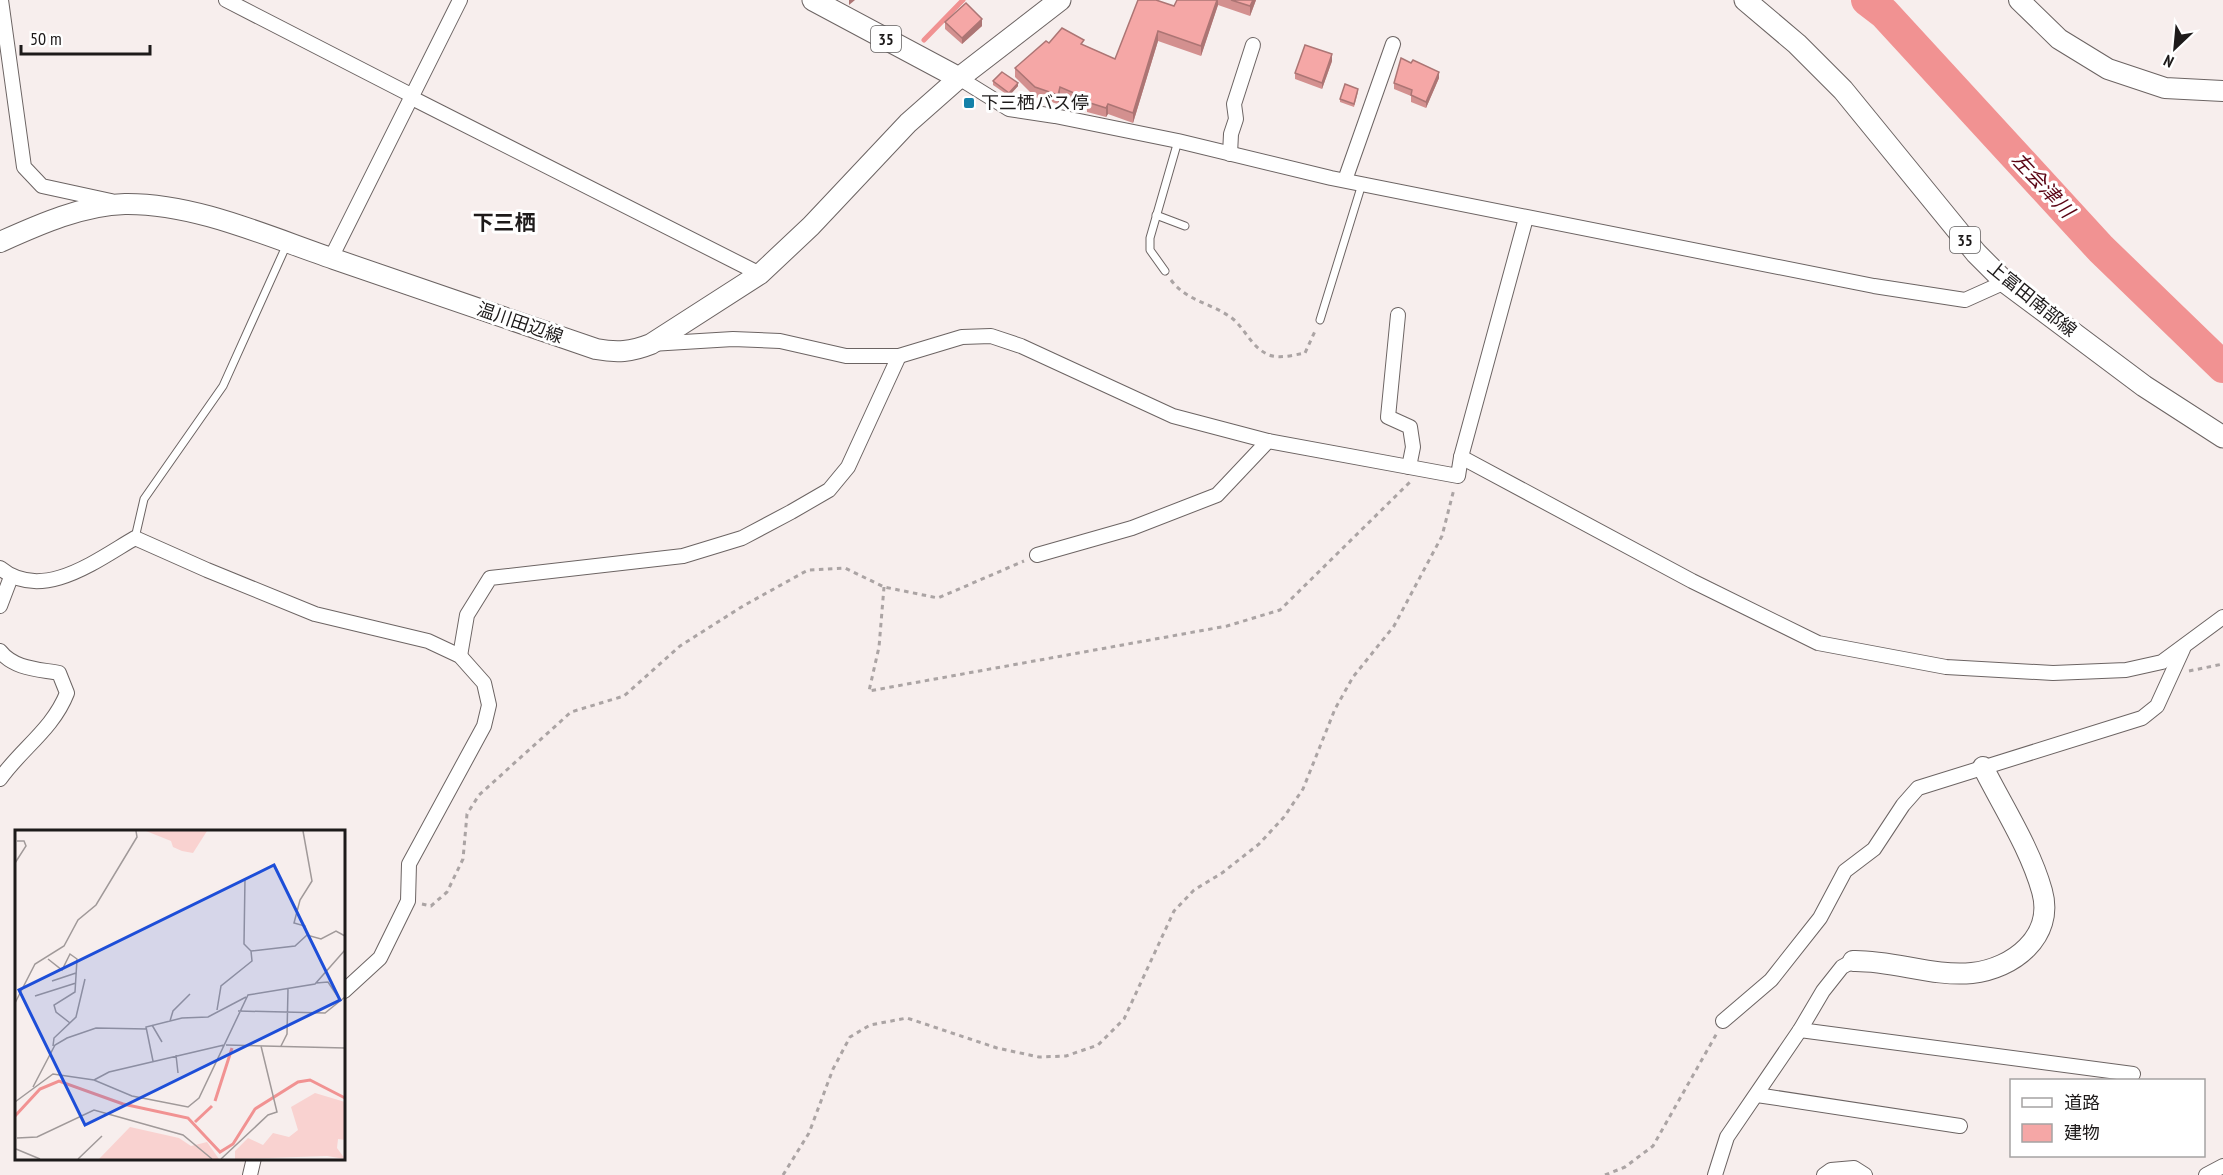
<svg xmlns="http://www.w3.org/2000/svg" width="2223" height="1175" font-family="'PT Sans Narrow','Noto Sans JP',sans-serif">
<rect width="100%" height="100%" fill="#f7eeed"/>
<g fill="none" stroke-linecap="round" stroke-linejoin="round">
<path stroke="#f19292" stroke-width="5" d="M924 40 963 0"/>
<path stroke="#f19292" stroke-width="32" d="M1867 0 1884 13 2101 249 2223 367"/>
<defs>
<g id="lane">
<path d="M1156 215 1185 226"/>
<path d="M1165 271 1150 250V238L1178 141"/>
<path d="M1320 320 1362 184"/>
<path d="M135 538 144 499 223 386 287 244"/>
</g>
<g id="street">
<path d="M1 0 24 167 42 186 111 201"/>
<path d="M226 0 411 95 416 100 760 274"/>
<path d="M959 78 1009 109 1055 116 1178 141 1331 178 1874 286 1965 300 2005 282"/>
<path d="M1230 154 1231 134 1236 119 1234 104 1253 45"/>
<path d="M1345 180 1393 44"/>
<path d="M331 258 460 0"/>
<path d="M1398 315 1388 417 1410 427 1413 447 1409 467"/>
<path d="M651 344 733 339 780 341 846 356H899L962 337 991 336 1021 346 1173 416 1268 441 1458 476 1461 457 1526 218"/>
<path d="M1461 457 1692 581 1818 643 1946 667 2053 673 2126 670 2162 662 2223 617"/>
<path d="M1037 555 1132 528 1217 495 1268 441"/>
<path d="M0 568C42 603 97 560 135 538L207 570 315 614 428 641 460 656 484 683 489 705 484 726 409 864 408 901 380 958 344 991"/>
<path d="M0 606 11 577"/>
<path d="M0 651C14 669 38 669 59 673L67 693C53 729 21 749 0 779"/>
<path d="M460 656 467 615 490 578 683 556 742 538 791 512 829 490 848 467 899 356"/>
<path d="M1723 1021 1771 980 1820 918 1845 871 1874 849 1903 805 1918 788 2142 718 2157 706 2183 649"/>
<path d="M1800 1030 2133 1074"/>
<path d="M1757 1095 1960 1126"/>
<path d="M250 1175 254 1158"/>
<path d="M1715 1175 1727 1137 1800 1030 1823 991 1842 967 1853 961"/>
<path d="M1824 1175 1831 1170 1854 1168 1865 1175"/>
<path d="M2206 1175 2223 1166"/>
</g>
<g id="secondary">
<path d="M2019 0 2059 39 2108 69 2165 88 2223 91"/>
<path d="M0 242C38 225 82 205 125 204 195 203 269 237 334 259 421 289 508 319 596 349 617 353 631 352 651 344L760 274 811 226 908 123 959 78"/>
<path d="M1853 961C1893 960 1933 977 1972 973 2012 969 2055 937 2042 891 2030 848 2003 807 1983 767"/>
</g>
<g id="primary">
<path d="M813 0 959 78 1060 0"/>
<path d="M1745 0 1797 44 1843 90 1976 253 2005 282 2144 386 2223 437"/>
</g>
</defs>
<use href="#lane" stroke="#6c6463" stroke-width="9"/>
<use href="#street" stroke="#6c6463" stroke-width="16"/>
<use href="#secondary" stroke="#6c6463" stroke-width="22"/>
<use href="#primary" stroke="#6c6463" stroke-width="23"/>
<g stroke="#aba4a4" stroke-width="3" stroke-dasharray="4.5 4.5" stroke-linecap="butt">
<path d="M1171 280C1187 302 1213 303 1233 319 1246 330 1251 347 1269 355 1280 359 1294 355 1305 353L1316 329"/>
<path d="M884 587 879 647 869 691 1227 626 1280 610 1411 481"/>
<path d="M2189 671 2223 664"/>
<path d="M422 904 431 906 447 892 463 859 467 814 479 795 571 712 624 696 680 646 743 606 808 570 845 568 884 587 938 598 1024 561"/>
<path d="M783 1175 809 1133 833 1069 850 1037 870 1025 907 1018 997 1048 1039 1057 1066 1056 1098 1045 1124 1019 1174 911 1194 890 1222 873 1259 844 1284 817 1303 789 1335 709 1353 677 1394 626 1442 536 1454 489"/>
<path d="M1605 1175 1625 1167 1653 1146 1717 1033"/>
</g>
<use href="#lane" stroke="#fff" stroke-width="7"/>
<use href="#street" stroke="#fff" stroke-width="14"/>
<use href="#secondary" stroke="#fff" stroke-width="20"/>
<use href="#primary" stroke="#fff" stroke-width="21"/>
</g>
<g fill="#d3908f">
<path d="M1177 0H1256L1250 16 1218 5 1201 56 1158 41 1133 123 1108 114 1106 117 1087 112V108L1060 97 1058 104 1035 97 1015 77V68L1049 43 1084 45 1115 59 1174 6Z"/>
<path d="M945 22 982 26 962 44 945 29Z"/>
<path d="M1332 61 1322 89 1295 79V73Z"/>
<path d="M1439 78 1426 108 1411 102V96L1394 89V83Z"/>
<path d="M993 81 1018 86 1009 96 993 85Z"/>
<path d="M1358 92 1354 107 1340 102V99Z"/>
</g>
<g fill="#ac7574">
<path d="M849 0H855L849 5Z"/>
<path d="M1217 0H1218V5L1201 56V46Z"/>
<path d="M1253 0H1256L1250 16V6Z"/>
<path d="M982 19V26L962 44V38Z"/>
<path d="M1158 31V41L1133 123V113Z"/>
<path d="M1332 54V61L1322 89V83Z"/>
<path d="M1439 72V78L1426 108V102Z"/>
<path d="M1018 83V86L1009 96V93Z"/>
<path d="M1060 87V97L1058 104V95Z"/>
<path d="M1108 104V114L1106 117V108Z"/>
</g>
<g fill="#f5a7a6" stroke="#ac7574" stroke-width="1.5">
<path d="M1138 0H1156L1174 6 1177 0H1217L1201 46 1158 31 1133 113 1108 104 1106 108 1087 102 1088 99 1060 87 1058 95 1035 87 1015 68 1046 41 1049 43 1062 28 1084 40 1081 44 1115 59Z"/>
<path d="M1231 0H1253L1250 6Z"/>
<path d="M966 3 982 19 962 38 945 22Z"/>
<path d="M1305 45 1332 54 1322 83 1295 73Z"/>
<path d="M1401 58 1411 63 1413 60 1439 72 1426 102 1411 95 1412 90 1394 83Z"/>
<path d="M1002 72 1018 83 1009 93 993 81Z"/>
<path d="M1345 84 1358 89 1354 104 1340 99Z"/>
</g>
<rect fill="#1481a9" stroke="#fff" stroke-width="2" x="963" y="97" width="12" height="12" rx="3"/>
<g text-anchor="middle" stroke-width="6" stroke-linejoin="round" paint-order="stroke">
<g fill="#fff" stroke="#615f5f" stroke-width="1.5">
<rect x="871" y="26" width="30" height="26" rx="4.5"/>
<rect x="1950" y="227" width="30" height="26" rx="4.5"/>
</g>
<g font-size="16" font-weight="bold" fill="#1d1a1a">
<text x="886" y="45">35</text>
<text x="1965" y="246">35</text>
</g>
<g font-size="18" fill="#1d1a1a" stroke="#fff" text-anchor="start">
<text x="981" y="109">下三栖バス停</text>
</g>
<g font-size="18" fill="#1d1a1a" stroke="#fff">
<text transform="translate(2032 299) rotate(39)" y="6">上富田南部線</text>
<text transform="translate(520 323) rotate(19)" y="6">温川田辺線</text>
</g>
<g font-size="20" font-style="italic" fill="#5a0313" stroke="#fff">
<text transform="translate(2043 185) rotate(47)" y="7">左会津川</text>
</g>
<g font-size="21" font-weight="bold" fill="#1d1a1a" stroke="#fff">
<text x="504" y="230">下三栖</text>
</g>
</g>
<g transform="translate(15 830)">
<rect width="330" height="330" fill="#f7eeed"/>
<path d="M131 1H192L178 23 167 21 158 17 156 11ZM300 263 330 272V310L323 309 322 318 330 329 312 326 220 329V321L233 308 248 315 258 303 274 307 283 300 276 277ZM115 297 164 308 176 316 192 312 204 329H84Z" fill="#f9d2d0"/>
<path fill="none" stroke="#f19292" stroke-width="3" d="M200 271 217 218M0 286 25 259 44 251 108 274 173 288 205 322 218 314 240 279 283 252 295 250 330 268M180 292 197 276"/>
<path fill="none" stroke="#a09999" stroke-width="1.5" d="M288 1 297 51 285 70 279 93 290 96 292 105M0 33 11 16 9 11H2M236 121 280 116 292 105 306 109 321 101 330 106M33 129 47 140 55 124 62 129 60 162 39 175 41 182 55 193M37 151 61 143M301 153 313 152 325 170M20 166 61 153M0 173 20 134 49 116 63 90 81 75 122 7 121 1M202 180 206 156 237 131 236 121 229 114 230 48M223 181 310 183 330 167M155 191 158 181 175 164M137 195 147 212M211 215 330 218M38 216 39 208 61 187 70 149M266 216 272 204 273 159M161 225 163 243M138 231 131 197 167 188 193 187 231 167M79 250 94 242 209 215M18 257 40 215 52 208 81 198 132 199M0 272 38 244 79 250 117 266 173 277 184 268 233 165 300 154 330 120M2 308 22 307 79 280 168 305 197 329M1 319 25 329M63 329 87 306M206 329 253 285 262 282 246 216"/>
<path fill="#1d4ed8" fill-opacity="0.15" stroke="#1d4ed8" stroke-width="3" d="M259 35 325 170 70 295 4 160Z"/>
<rect width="330" height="330" fill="none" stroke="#1d1a1a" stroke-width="3"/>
</g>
<rect x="2010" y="1079" width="195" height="78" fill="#ffffff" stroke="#a5a3a3" stroke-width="1.5"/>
<rect x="2022" y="1098" width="30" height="9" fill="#ffffff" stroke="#a5a3a3" stroke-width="1.5"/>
<text x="2064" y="1109" font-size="18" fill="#1d1a1a">道路</text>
<rect x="2022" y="1124" width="30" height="18" fill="#f5a7a6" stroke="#a5a3a3" stroke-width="1.5"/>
<text x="2064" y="1139" font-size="18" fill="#1d1a1a">建物</text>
<g transform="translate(2175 48) rotate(206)" stroke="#ffffff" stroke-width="4.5" paint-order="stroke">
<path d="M0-4.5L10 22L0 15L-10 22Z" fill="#1d1a1a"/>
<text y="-9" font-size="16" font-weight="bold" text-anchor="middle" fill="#1d1a1a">N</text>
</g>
<path d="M21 45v9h129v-9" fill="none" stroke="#1d1a1a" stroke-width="3"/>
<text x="30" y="45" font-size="18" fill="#1d1a1a" stroke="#ffffff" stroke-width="4.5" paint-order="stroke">50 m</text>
</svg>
